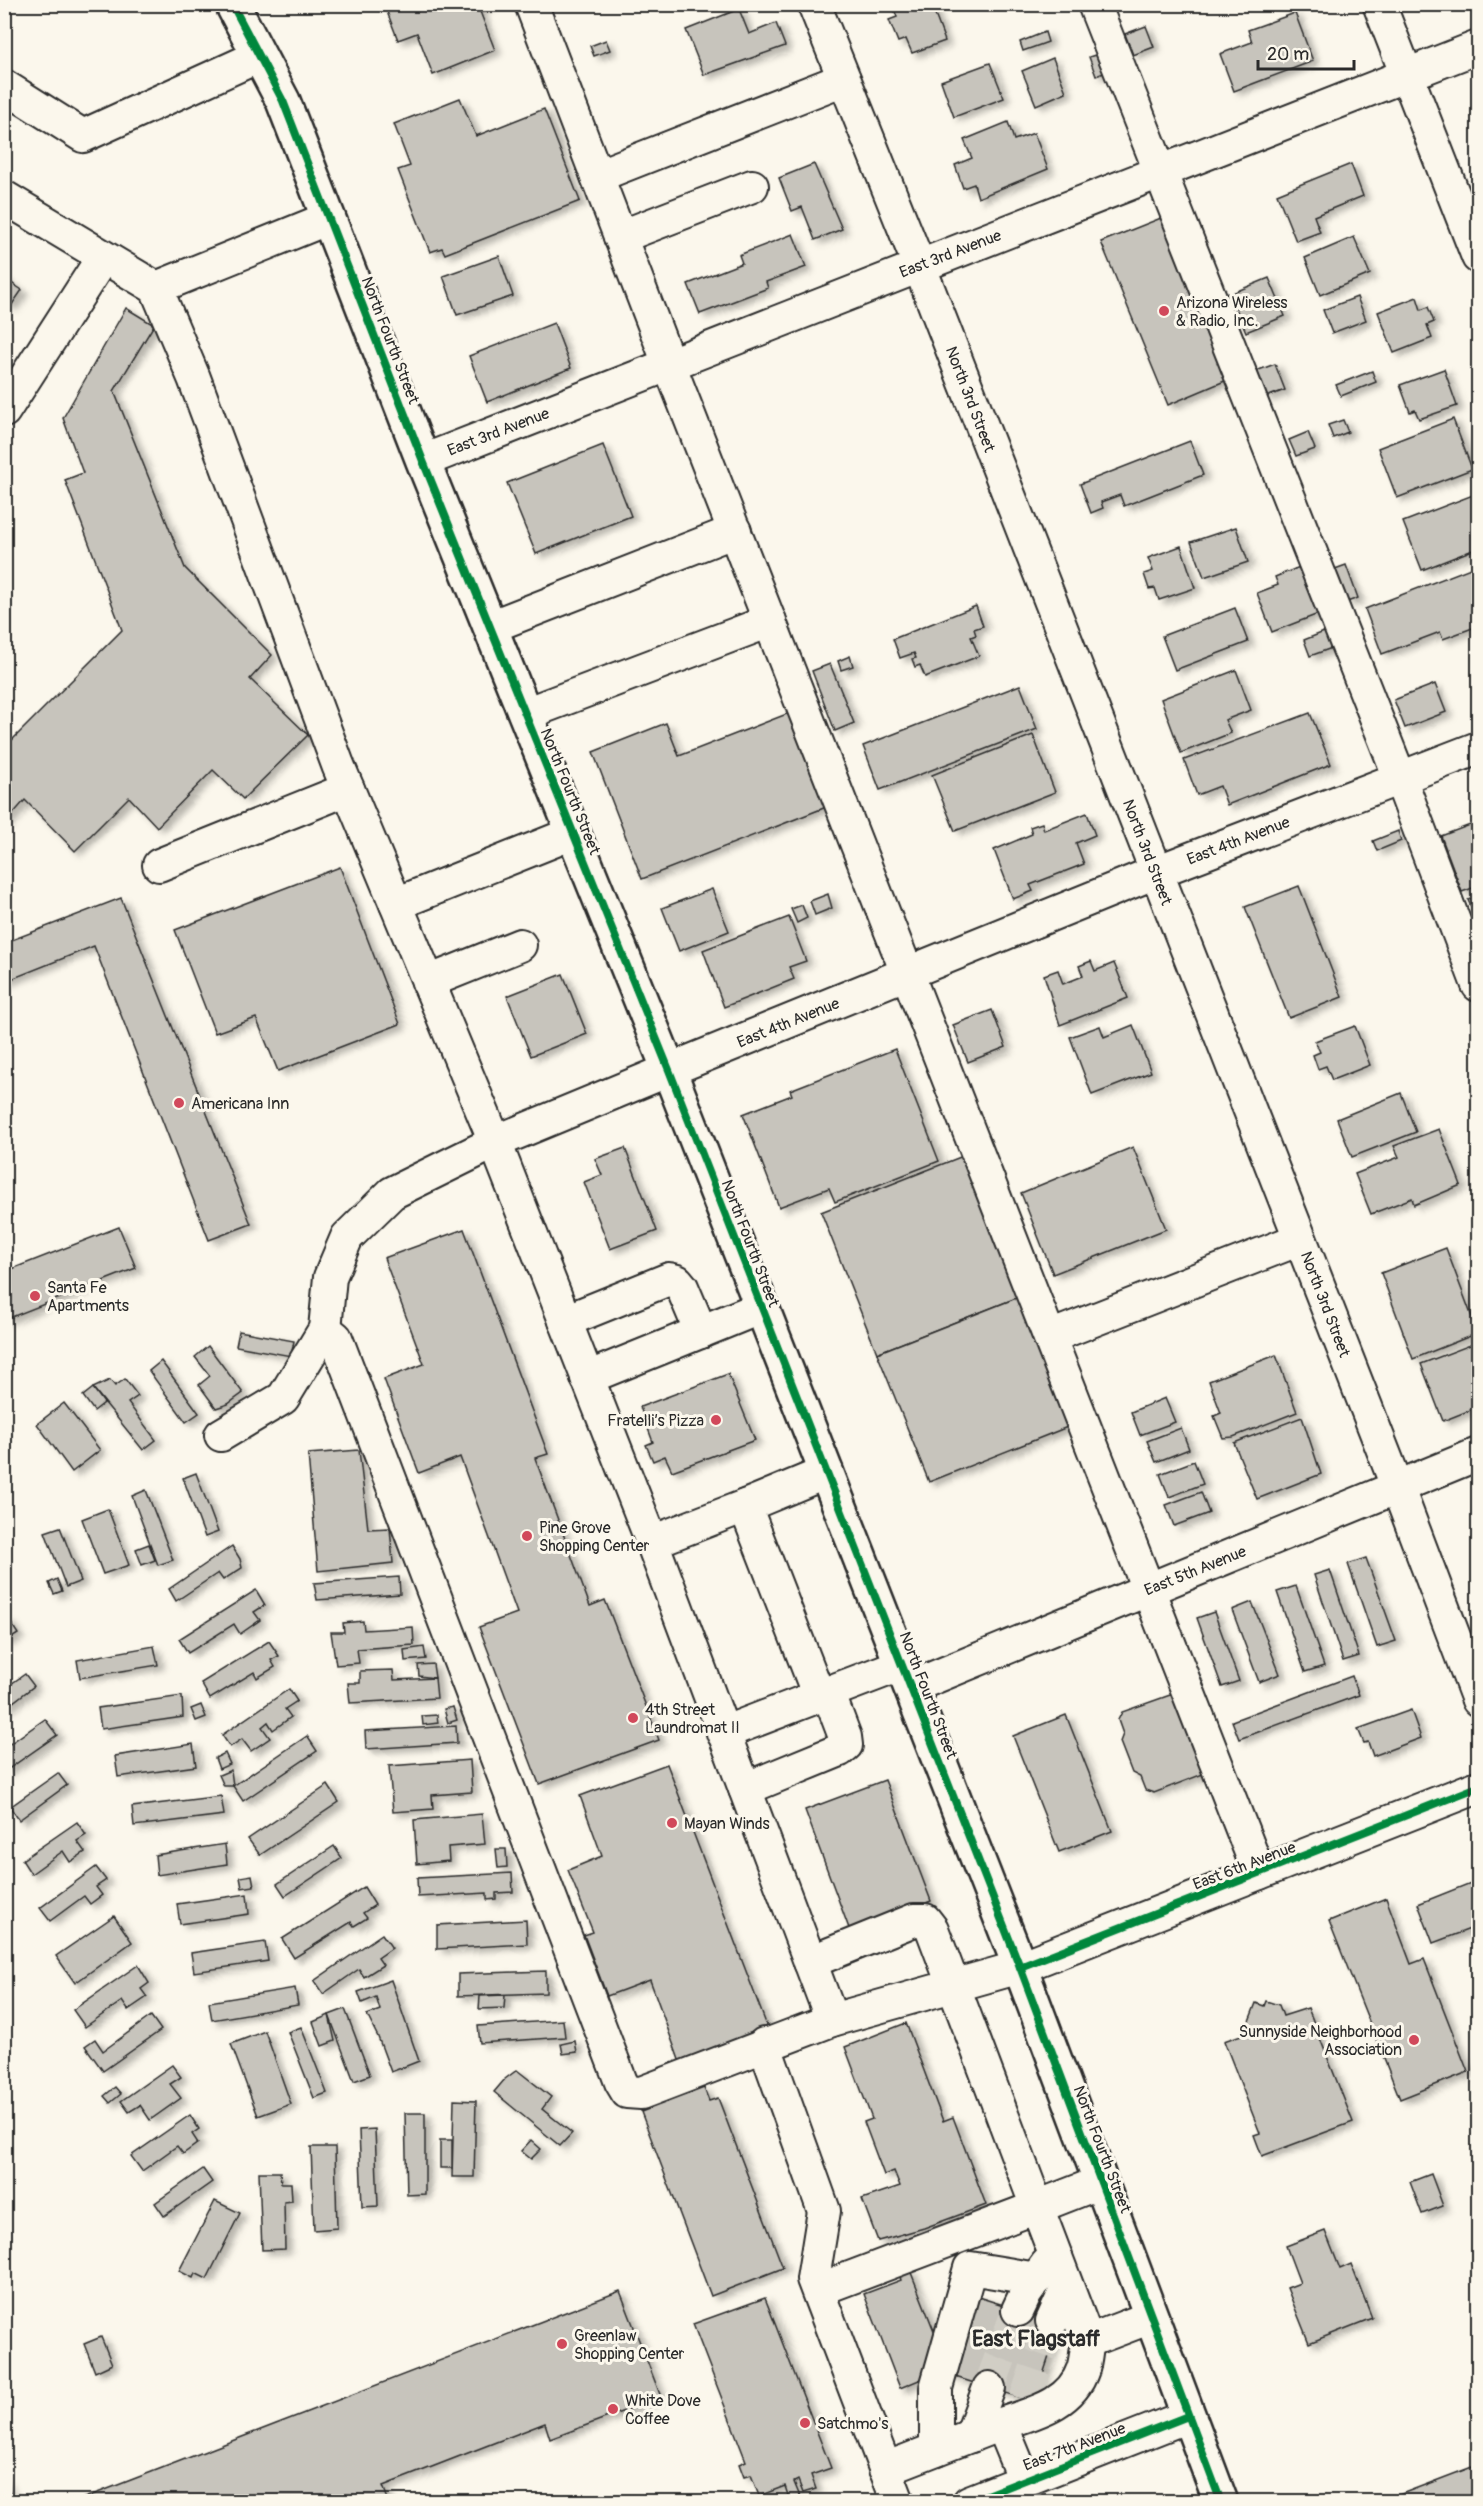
<svg xmlns="http://www.w3.org/2000/svg" width="1483" height="2506" font-family="Pangolin,sans-serif">
<defs>
<filter id="shadow"><feDropShadow dx="6" dy="4" stdDeviation="3" flood-color="#0004"/></filter>
</defs>
<rect width="100%" height="100%" fill="#fbf7ec"/>
<filter id="ink" filterUnits="userSpaceOnUse"><feTurbulence type="fractalNoise" baseFrequency=".0167" numOctaves="2"/><feDisplacementMap in="SourceGraphic" scale="12" xChannelSelector="R" yChannelSelector="G"/><feConvolveMatrix kernelMatrix="1 2 1 2 8 2 1 2 1" color-interpolation-filters="sRGB"/></filter>
<g filter="url(#ink)">
<g fill="#c7c4bc" stroke="#2b2b2b" stroke-width="1.5" filter="url(#shadow)">
<path d="M384 4H491L479 9 495 50 433 75 417 33 398 40Z"/>
<path d="M897 4H931L945 41 912 53 906 39 898 42 889 20 897 17 893 6Z"/>
<path d="M739 9 749 34 776 23 785 46 704 75 686 30Z"/>
<path d="M1295 13 1313 61 1234 91 1220 54 1252 42 1248 30Z"/>
<path d="M1146 26 1154 47 1133 55 1125 34Z"/>
<path d="M1045 32 1048 42 1023 51 1020 42Z"/>
<path d="M606 40 610 50 594 56 590 46Z"/>
<path d="M1101 53 1109 71 1096 76 1089 57Z"/>
<path d="M1053 58 1066 92 1036 105 1022 71Z"/>
<path d="M990 63 1004 98 954 117 941 81Z"/>
<path d="M460 98 476 136 544 109 580 201 445 254 442 248 430 252 398 170 410 166 394 124Z"/>
<path d="M1008 122 1014 140 1034 133 1048 169 978 198 974 184 963 188 955 165 972 158 964 140Z"/>
<path d="M814 164 842 229 815 240 802 207 792 211 779 178Z"/>
<path d="M1351 164 1363 196 1314 216 1320 232 1296 241 1277 194Z"/>
<path d="M1161 218 1227 380 1168 405 1101 242Z"/>
<path d="M793 234 806 267 766 282 768 288 700 314 688 284 742 263 739 255Z"/>
<path d="M1354 237 1370 274 1320 295 1305 258Z"/>
<path d="M499 256 513 296 457 315 443 276Z"/>
<path d="M4 278 22 290 11 306 4 302Z"/>
<path d="M1269 278 1285 316 1246 332 1230 294Z"/>
<path d="M1357 297 1366 320 1332 333 1323 310Z"/>
<path d="M1417 297 1421 310 1428 307 1434 322 1427 325 1432 338 1394 353 1378 312Z"/>
<path d="M126 308 154 325 114 391 185 568 272 655 250 679 308 735 243 799 213 770 157 827 129 797 75 851 25 800 4 824V748L122 630 65 480 83 473 63 418Z"/>
<path d="M554 323 571 368 487 402 469 356Z"/>
<path d="M1275 364 1285 390 1266 397 1256 371Z"/>
<path d="M1444 369 1457 406 1419 419 1415 410 1410 412 1400 385Z"/>
<path d="M1372 371 1376 382 1341 396 1336 385Z"/>
<path d="M1453 419 1472 469 1397 498 1378 448Z"/>
<path d="M1343 420 1348 432 1333 438 1328 425Z"/>
<path d="M1308 432 1315 449 1296 456 1289 440Z"/>
<path d="M1190 441 1203 475 1124 506 1120 495 1101 502 1103 508 1091 513 1080 484Z"/>
<path d="M603 445 631 516 536 554 507 483Z"/>
<path d="M1478 493V548L1422 570 1403 522Z"/>
<path d="M1236 527 1248 562 1204 577 1191 542Z"/>
<path d="M1181 546 1195 588 1159 600 1155 588 1149 589 1144 574 1153 571 1148 558Z"/>
<path d="M1307 564 1326 611 1272 632 1257 593 1278 585 1275 577Z"/>
<path d="M1346 565 1358 598 1347 602 1335 569Z"/>
<path d="M1478 565V626L1443 639 1440 632 1382 654 1365 609Z"/>
<path d="M976 606 983 626 974 629 976 635 971 637 979 656 925 677 920 665 915 667 912 659 916 658 914 653 900 658 893 639Z"/>
<path d="M1235 608 1248 642 1175 670 1162 636Z"/>
<path d="M1334 628 1340 645 1310 656 1304 640Z"/>
<path d="M850 656 853 666 841 670 838 661Z"/>
<path d="M830 664 854 723 835 731 812 671Z"/>
<path d="M1236 670 1251 710 1225 720 1231 733 1181 753 1161 699Z"/>
<path d="M1435 684 1446 712 1405 728 1394 700Z"/>
<path d="M1020 685 1037 729 880 790 863 746Z"/>
<path d="M797 710 834 804 642 879 593 752 666 723 679 756Z"/>
<path d="M1310 713 1331 764 1227 805 1220 786 1197 795 1184 760Z"/>
<path d="M1033 735 1055 792 955 831 932 775Z"/>
<path d="M1087 813 1095 835 1076 843 1084 864 1030 885 1033 891 1013 899 994 850 1032 834 1030 827 1042 823 1044 830Z"/>
<path d="M1478 822V886L1462 892 1441 836Z"/>
<path d="M1398 831 1401 841 1377 851 1373 841Z"/>
<path d="M340 867 400 1024 278 1071 256 1018 215 1033 175 930Z"/>
<path d="M1299 886 1342 997 1289 1018 1245 907Z"/>
<path d="M712 889 729 931 679 951 662 908Z"/>
<path d="M828 894 832 908 815 915 810 901Z"/>
<path d="M1478 895V909L1473 911 1468 900Z"/>
<path d="M121 898 251 1224 209 1240 94 946 4 982V943Z"/>
<path d="M802 905 807 918 797 923 791 909Z"/>
<path d="M789 917 806 961 789 967 794 979 724 1007 703 950Z"/>
<path d="M1091 961 1095 971 1114 963 1128 998 1060 1025 1044 975 1058 970 1063 984 1083 976 1079 966Z"/>
<path d="M563 974 587 1034 531 1056 507 996Z"/>
<path d="M992 1010 1006 1047 968 1062 953 1025Z"/>
<path d="M1133 1025 1151 1072 1092 1095 1070 1037 1100 1026 1104 1037Z"/>
<path d="M1355 1026 1370 1065 1332 1080 1326 1066 1318 1069 1313 1055 1320 1052 1315 1041Z"/>
<path d="M895 1049 939 1161 835 1202 829 1188 779 1207 743 1114 792 1095 790 1090Z"/>
<path d="M1401 1093 1416 1132 1352 1157 1337 1119Z"/>
<path d="M1439 1129 1461 1185 1414 1205 1412 1198 1371 1214 1355 1174 1399 1157 1394 1146Z"/>
<path d="M1133 1147 1166 1229 1053 1274 1021 1193Z"/>
<path d="M625 1148 657 1231 610 1249 584 1182 602 1175 595 1159Z"/>
<path d="M968 1154 1024 1295 877 1353 821 1212Z"/>
<path d="M119 1227 136 1268 4 1320V1272Z"/>
<path d="M464 1229 548 1454 535 1458 590 1606 605 1600 659 1740 539 1784 479 1627 517 1613 460 1457 419 1473 384 1379 424 1364 384 1258Z"/>
<path d="M1446 1248 1478 1333 1413 1359 1381 1273Z"/>
<path d="M1024 1295 1075 1424 929 1482 877 1353Z"/>
<path d="M239 1331 294 1341 291 1356 236 1346Z"/>
<path d="M1478 1342V1407L1443 1421 1421 1364Z"/>
<path d="M208 1346 243 1393 228 1404 216 1408 199 1385 210 1376 195 1357Z"/>
<path d="M1276 1355 1297 1412 1233 1437 1223 1438 1214 1416 1221 1413 1209 1381Z"/>
<path d="M161 1361 199 1413 186 1422 149 1371Z"/>
<path d="M728 1374 755 1440 672 1471 665 1456 653 1461 646 1445 653 1442 640 1407Z"/>
<path d="M125 1379 138 1396 128 1403 156 1440 143 1450 93 1388 110 1380 115 1386Z"/>
<path d="M93 1388 104 1403 94 1411 83 1396Z"/>
<path d="M1165 1398 1175 1422 1140 1435 1131 1412Z"/>
<path d="M64 1403 100 1450 72 1472 37 1424Z"/>
<path d="M1302 1417 1321 1474 1257 1499 1234 1443Z"/>
<path d="M1181 1428 1189 1449 1156 1462 1147 1441Z"/>
<path d="M359 1450 368 1529 390 1528 393 1563 318 1571 308 1454Z"/>
<path d="M1194 1461 1203 1484 1169 1497 1160 1474Z"/>
<path d="M196 1473 218 1532 205 1537 183 1478Z"/>
<path d="M146 1490 173 1560 158 1565 132 1496Z"/>
<path d="M1201 1492 1209 1513 1174 1526 1166 1505Z"/>
<path d="M108 1509 129 1565 103 1574 82 1519Z"/>
<path d="M60 1527 81 1581 66 1587 45 1532Z"/>
<path d="M149 1544 155 1560 142 1565 136 1549Z"/>
<path d="M232 1546 240 1559 242 1568 223 1580 218 1573 176 1601 169 1589Z"/>
<path d="M1366 1558 1396 1641 1377 1647 1348 1564Z"/>
<path d="M1330 1570 1359 1656 1343 1661 1314 1575Z"/>
<path d="M399 1577 400 1594 317 1600 314 1583Z"/>
<path d="M57 1579 62 1591 54 1594 49 1583Z"/>
<path d="M1296 1586 1324 1666 1305 1672 1277 1592Z"/>
<path d="M256 1590 265 1605 254 1612 260 1620 240 1634 234 1624 188 1653 179 1639Z"/>
<path d="M1252 1602 1280 1674 1259 1682 1232 1610Z"/>
<path d="M1214 1612 1239 1681 1222 1687 1197 1618Z"/>
<path d="M9 1620 18 1634 4 1643V1623Z"/>
<path d="M363 1621 364 1630 413 1627 414 1645 357 1649 359 1663 336 1665 331 1632H344L343 1623Z"/>
<path d="M269 1641 279 1656 271 1660 275 1667 257 1678 254 1672 210 1699 201 1683Z"/>
<path d="M154 1646 158 1665 80 1678 77 1660Z"/>
<path d="M424 1647 426 1659 405 1661 404 1650Z"/>
<path d="M433 1664 435 1678 419 1676 418 1665Z"/>
<path d="M393 1670 394 1680 435 1678 437 1698 350 1703 348 1683H360V1671Z"/>
<path d="M25 1674 34 1686 4 1709V1689Z"/>
<path d="M1352 1676 1359 1695 1239 1739 1232 1721Z"/>
<path d="M289 1689 297 1701 285 1709 291 1717 273 1730 268 1722 262 1727 270 1738 251 1751 242 1739 230 1747 222 1735Z"/>
<path d="M1173 1694 1207 1766 1203 1774 1154 1793 1145 1790 1140 1777 1132 1773 1120 1742 1123 1734 1118 1720 1122 1712Z"/>
<path d="M182 1696 183 1717 101 1729 98 1708Z"/>
<path d="M201 1705 206 1717 196 1721 191 1709Z"/>
<path d="M453 1707 457 1720 448 1723 444 1709Z"/>
<path d="M1411 1710 1421 1738 1373 1756 1368 1742 1364 1743 1358 1729Z"/>
<path d="M437 1715 438 1723 423 1725 422 1716Z"/>
<path d="M1066 1715 1112 1831 1059 1852 1013 1736Z"/>
<path d="M45 1719 57 1735 4 1772V1748Z"/>
<path d="M456 1726 457 1743 366 1749 365 1731Z"/>
<path d="M307 1736 317 1751 243 1801 233 1786Z"/>
<path d="M193 1744 196 1766 118 1777 115 1756Z"/>
<path d="M225 1753 230 1764 219 1769 215 1758Z"/>
<path d="M470 1760 472 1792 432 1795 433 1809 393 1812 389 1766Z"/>
<path d="M667 1764 770 2034 682 2068 650 1980 607 1996 584 1935 593 1932 568 1870 602 1856 580 1796Z"/>
<path d="M231 1770 233 1786H224L219 1775Z"/>
<path d="M58 1773 67 1785 19 1820 10 1807Z"/>
<path d="M885 1780 931 1901 850 1931 805 1810Z"/>
<path d="M328 1785 339 1802 260 1855 248 1839Z"/>
<path d="M221 1796 224 1815 134 1826 132 1807Z"/>
<path d="M482 1814 485 1844 448 1847 449 1861 417 1864 414 1820Z"/>
<path d="M77 1822 86 1835 77 1841 85 1852 70 1862 63 1851 31 1874 22 1860Z"/>
<path d="M225 1844 227 1864 157 1875 155 1855Z"/>
<path d="M334 1846 342 1858 285 1896 277 1884Z"/>
<path d="M496 1849H506L507 1867 498 1868Z"/>
<path d="M96 1867 106 1880 96 1887 102 1895 90 1904 84 1896 50 1921 40 1908Z"/>
<path d="M512 1873 513 1892 496 1893V1899L487 1900V1893L418 1897 417 1878Z"/>
<path d="M252 1875 254 1886 242 1888 240 1877Z"/>
<path d="M1478 1880V1926L1433 1943 1418 1904Z"/>
<path d="M364 1887 375 1905 363 1913 367 1918 354 1926 351 1922 294 1958 282 1939Z"/>
<path d="M247 1894 249 1914 180 1924 177 1904Z"/>
<path d="M1386 1898 1411 1964 1424 1959 1468 2072 1400 2099 1329 1921Z"/>
<path d="M114 1916 132 1942 75 1983 56 1956Z"/>
<path d="M526 1920 527 1944 437 1949V1925Z"/>
<path d="M382 1934 392 1948 378 1958 383 1965 364 1977 359 1969 323 1994 314 1981Z"/>
<path d="M265 1942 268 1961 194 1972 191 1953Z"/>
<path d="M138 1965 149 1983 141 1989 147 1997 128 2010 122 2001 85 2027 73 2010Z"/>
<path d="M546 1971V1993L458 1996V1974Z"/>
<path d="M391 1980 419 2061 391 2072 378 2037 367 2015 380 2010 376 1997 362 2003 358 1992Z"/>
<path d="M295 1988 298 2005 212 2020 209 2002Z"/>
<path d="M505 1995 504 2008 479 2009 480 1996Z"/>
<path d="M1266 2001 1279 2005 1283 2016 1308 2008 1353 2122 1262 2156 1254 2135 1260 2133 1224 2041 1244 2034 1256 2003 1264 2006Z"/>
<path d="M345 2009 370 2075 354 2081 329 2015Z"/>
<path d="M329 2015 335 2041 322 2046 313 2022Z"/>
<path d="M151 2016 161 2030 103 2071 85 2046 95 2039 103 2051Z"/>
<path d="M563 2020 565 2037 480 2043 478 2026Z"/>
<path d="M906 2023 943 2121 953 2117 986 2205 924 2228 878 2241 862 2199 900 2186 894 2171 884 2175 864 2122 872 2119 845 2047Z"/>
<path d="M301 2027 327 2093 314 2098 288 2032Z"/>
<path d="M265 2031 291 2104 258 2116 231 2044Z"/>
<path d="M575 2041 577 2052 563 2054 561 2044Z"/>
<path d="M172 2065 181 2077 170 2084 181 2098 150 2120 140 2105 129 2112 121 2101Z"/>
<path d="M517 2070 551 2097 542 2109 572 2133 560 2146 494 2092 505 2079Z"/>
<path d="M115 2087 121 2094 110 2103 104 2096Z"/>
<path d="M704 2088 709 2101 718 2098 783 2268 711 2296 641 2112Z"/>
<path d="M454 2100 476 2101 474 2177H452Z"/>
<path d="M405 2113H425V2194L407 2195Z"/>
<path d="M190 2115 199 2129 192 2134 198 2143 183 2154 177 2146 142 2171 131 2156Z"/>
<path d="M375 2129 378 2206 362 2207 359 2130Z"/>
<rect x="440" y="2140" width="12" height="28"/>
<path d="M531 2140 541 2149 531 2159 521 2151Z"/>
<path d="M311 2147H335L337 2228 314 2230Z"/>
<path d="M203 2169 212 2182 164 2216 155 2203Z"/>
<path d="M259 2172H280L281 2183H291L292 2201 284 2202 285 2249 262 2250Z"/>
<path d="M1431 2174 1443 2206 1422 2214 1410 2182Z"/>
<path d="M215 2201 240 2213 207 2279 195 2273 193 2278 179 2271Z"/>
<path d="M1325 2231 1340 2269 1351 2264 1372 2318 1309 2343 1287 2288 1300 2283 1286 2246Z"/>
<path d="M910 2270 942 2351 931 2375 900 2388 864 2294 901 2280 899 2274Z"/>
<path d="M620 2291 661 2397 550 2439 545 2423 383 2486 389 2502H74Z"/>
<path d="M975 2296 1060 2323 1034 2402 949 2375Z"/>
<path d="M765 2298 831 2468 811 2475 816 2489 803 2493 798 2480 794 2482 801 2499 794 2502H790L785 2486 759 2496 751 2475 744 2477 739 2464 746 2461 693 2324Z"/>
<path d="M101 2337 112 2364 95 2372 84 2344Z"/>
<path d="M1472 2467 1478 2481V2502H1397L1396 2496Z"/>
<path d="M4 2478 13 2502H4Z"/>
</g>
<g fill="none" stroke-linecap="round" stroke-linejoin="round">
<g stroke="#d1cec5" stroke-width="32" stroke-dasharray="32 16" stroke-linecap="butt">
<path d="M989 2388 1018 2310"/>
<path d="M1025 2400 1052 2321"/>
</g>
<defs>
<g id="minor">
<path d="M531 4 669 364 1259 1873"/>
<path d="M814 4 919 265 1397 1486 1478 1700"/>
<path d="M1094 4 1400 778 1478 985"/>
<path d="M1379 4 1478 257"/>
<path d="M4 86 83 136 259 56"/>
<path d="M597 176 844 79"/>
<path d="M4 197 156 288 194 378 338 765 495 1142 652 1542 832 2020"/>
<path d="M620 237 752 186"/>
<path d="M156 288 329 218"/>
<path d="M4 411 103 257"/>
<path d="M423 461 1478 47"/>
<path d="M490 627 735 531"/>
<path d="M525 714 770 621"/>
<path d="M159 865 348 789"/>
<path d="M396 904 573 833"/>
<path d="M428 982 520 945"/>
<path d="M565 1321 669 1279 677 1281 682 1287 701 1332"/>
<path d="M325 1329 336 1338 621 2082 627 2092 641 2093 832 2020 1020 1967 1478 1787"/>
<path d="M1050 1337 1300 1239"/>
<path d="M587 1378 762 1307"/>
<path d="M221 1435 283 1398 325 1329 330 1277 347 1237 392 1193 495 1142 669 1070 1156 872 1478 748"/>
<path d="M827 1472 745 1506 819 1696 903 1664"/>
<path d="M652 1542 745 1506"/>
<path d="M911 1687 1478 1454"/>
<path d="M723 1733 819 1696"/>
<path d="M745 1789 840 1750 846 1745 845 1737 828 1692"/>
<path d="M810 1962 914 1920H925L932 1929 1037 2207 818 2290"/>
<path d="M764 2044 824 2211 813 2279 898 2502"/>
<path d="M1101 2182 1037 2207 1088 2341 1151 2317"/>
<path d="M1018 2310 1026 2293 1047 2264"/>
<path d="M1052 2321 1067 2288"/>
<path d="M1001 2424C1033 2413 1071 2405 1083 2369 1086 2360 1086 2350 1088 2341"/>
<path d="M971 2436 989 2388"/>
<path d="M936 2449V2388L970 2268 1037 2279"/>
<path d="M885 2469 1001 2424 1024 2480"/>
<path d="M969 2502 1188 2416"/>
</g>
<path id="major" d="M232 4 283 101 423 461 669 1070 1020 1967 1221 2502"/>
</defs>
<use href="#minor" stroke="#2b2b2b" stroke-width="36"/>
<use href="#major" stroke="#2b2b2b" stroke-width="38"/>
<use href="#minor" stroke="#fbf7ec" stroke-width="32"/>
<use href="#major" stroke="#fbf7ec" stroke-width="33"/>
<defs>
<g id="cycleway">
<path d="M232 4 283 101 423 461 669 1070 1020 1967 1221 2502"/>
<path d="M1020 1967 1478 1787"/>
<path d="M969 2502 1188 2416"/>
</g>
</defs>
<use href="#cycleway" stroke="#fbf7ec" stroke-width="11"/>
<use href="#cycleway" stroke="#00873e" stroke-width="8"/>
</g>
</g>
<g fill="#d1495b" stroke="#fbf7ec" stroke-width="2">
<circle cx="1164" cy="311" r="6"/>
<circle cx="179" cy="1103" r="6"/>
<circle cx="35" cy="1296" r="6"/>
<circle cx="716" cy="1420" r="6"/>
<circle cx="527" cy="1536" r="6"/>
<circle cx="633" cy="1718" r="6"/>
<circle cx="672" cy="1823" r="6"/>
<circle cx="1414" cy="2040" r="6"/>
<circle cx="562" cy="2344" r="6"/>
<circle cx="613" cy="2409" r="6"/>
<circle cx="805" cy="2423" r="6"/>
</g>
<g text-anchor="middle" stroke-width="6" stroke-linejoin="round" paint-order="stroke">
<g font-size="16" fill="#2b2b2b" stroke="#fbf7ec">
<text transform="translate(950 253) rotate(-21)" y="6">East 3rd Avenue</text>
<text transform="translate(391 340) rotate(69)" y="6">North Fourth Street</text>
<text transform="translate(971 399) rotate(69)" y="6">North 3rd Street</text>
<text transform="translate(498 431) rotate(-21)" y="6">East 3rd Avenue</text>
<text transform="translate(571 791) rotate(68)" y="6">North Fourth Street</text>
<text transform="translate(1238 840) rotate(-21)" y="6">East 4th Avenue</text>
<text transform="translate(1148 852) rotate(69)" y="6">North 3rd Street</text>
<text transform="translate(788 1022) rotate(-22)" y="6">East 4th Avenue</text>
<text transform="translate(751 1243) rotate(69)" y="6">North Fourth Street</text>
<text transform="translate(1326 1304) rotate(69)" y="6">North 3rd Street</text>
<text transform="translate(1195 1570) rotate(-22)" y="6">East 5th Avenue</text>
<text transform="translate(929 1695) rotate(69)" y="6">North Fourth Street</text>
<text transform="translate(1244 1865) rotate(-21)" y="6">East 6th Avenue</text>
<text transform="translate(1103 2149) rotate(69)" y="6">North Fourth Street</text>
<text transform="translate(1074 2446) rotate(-21)" y="6">East 7th Avenue</text>
</g>
<g font-size="16" fill="#2b2b2b" stroke="#fbf7ec" text-anchor="start">
<text x="1176" y="308">Arizona Wireless<tspan x="1176" dy="18">&amp; Radio, Inc.</tspan></text>
<text x="191" y="1109">Americana Inn</text>
<text x="47" y="1293">Santa Fe<tspan x="47" dy="18">Apartments</tspan></text>
<text x="704" y="1426" text-anchor="end">Fratelli’s Pizza</text>
<text x="539" y="1533">Pine Grove<tspan x="539" dy="18">Shopping Center</tspan></text>
<text x="645" y="1715">4th Street<tspan x="645" dy="18">Laundromat II</tspan></text>
<text x="684" y="1829">Mayan Winds</text>
<text x="1402" y="2037" text-anchor="end">Sunnyside Neighborhood<tspan x="1402" dy="18">Association</tspan></text>
<text x="574" y="2341">Greenlaw<tspan x="574" dy="18">Shopping Center</tspan></text>
<text x="625" y="2406">White Dove<tspan x="625" dy="18">Coffee</tspan></text>
<text x="817" y="2429">Satchmo's</text>
</g>
<g font-size="22" font-weight="bold" fill="#2b2b2b" stroke="#fbf7ec">
<text x="1036" y="2346">East Flagstaff</text>
</g>
</g>
<rect width="1483" height="2506" fill="none" stroke="#fbf7ec" stroke-width="24"/>
<rect x="12" y="12" width="1459" height="2482" fill="none" stroke="#2b2b2b" stroke-width="2" filter="url(#ink)"/>
<path d="M1258 60v9h96v-9" fill="none" stroke="#2b2b2b" stroke-width="3"/>
<text x="1267" y="60" font-size="18" fill="#2b2b2b" stroke="#fbf7ec" stroke-width="4.5" paint-order="stroke">20 m</text>
</svg>
